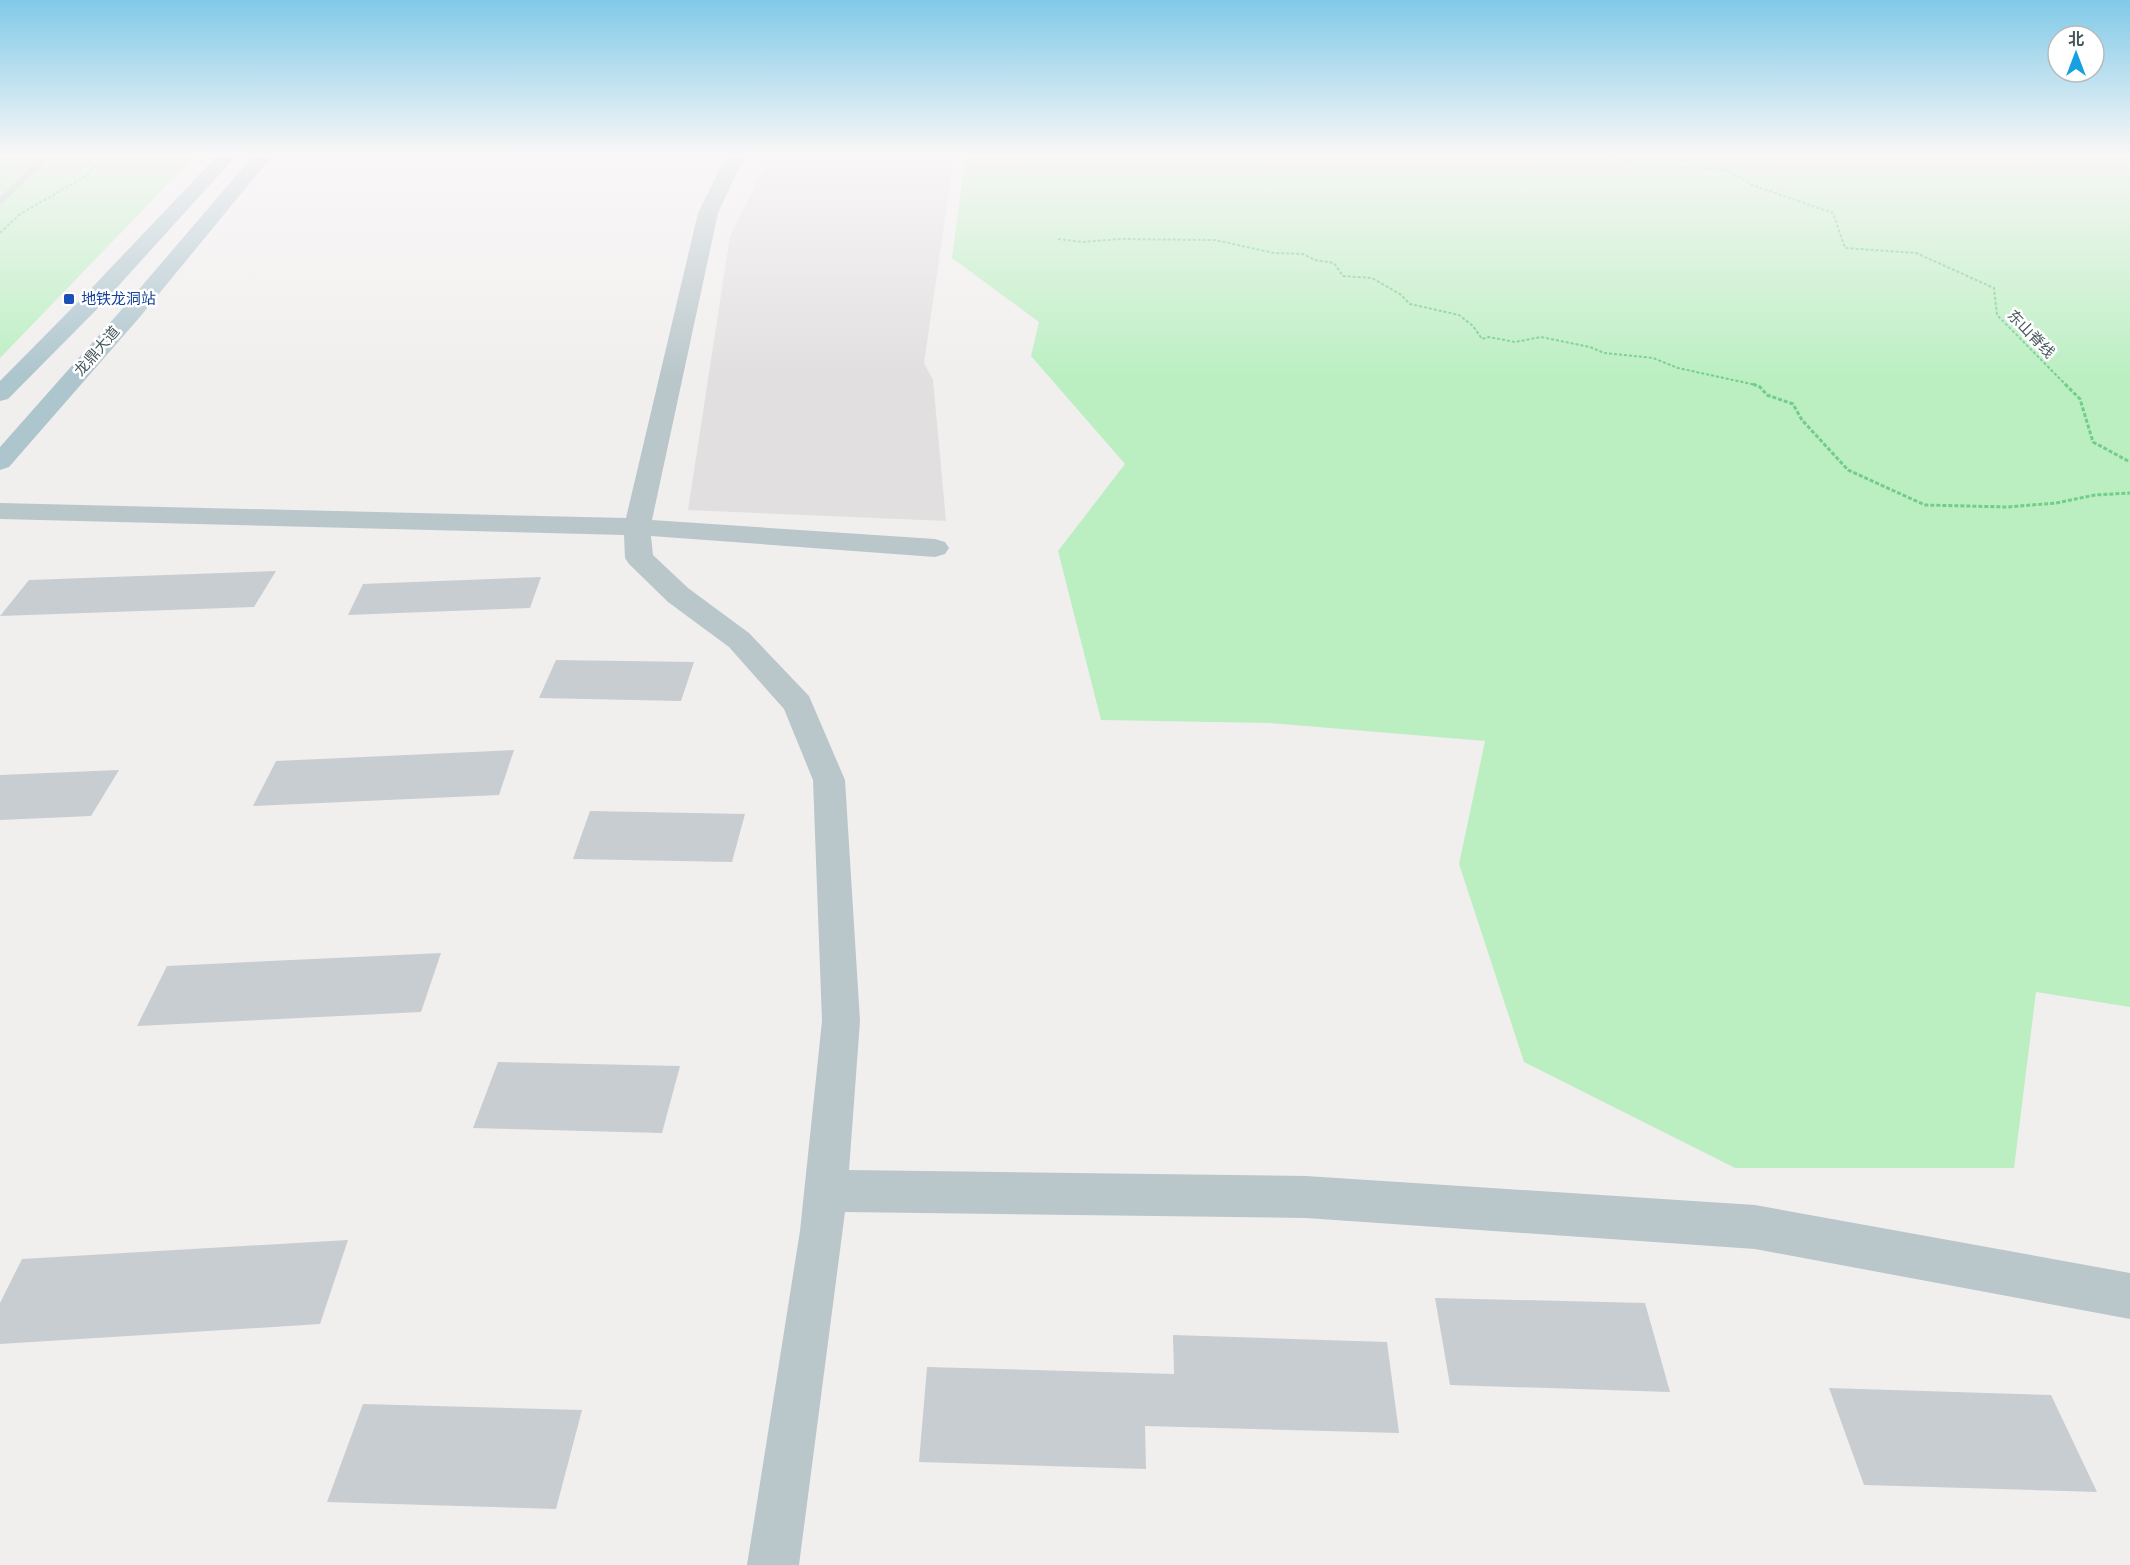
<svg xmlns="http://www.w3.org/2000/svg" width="2130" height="1565" font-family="'DejaVu Sans','Noto Sans SC',sans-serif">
<rect width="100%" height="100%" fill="#f1eeee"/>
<path fill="#e2dfe0" d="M770 157H954L924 363 933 380 946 521 688 510 730 236Z"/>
<g fill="#bbefc2">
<path d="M0 157H194L0 358Z"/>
<path d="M978 157H2130V1007L2036 992 2014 1168H1735L1524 1062 1459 864 1485 741 1270 723 1101 720 1058 551 1125 464 1031 356 1039 322 952 258 965 159Z"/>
</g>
<g fill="#c8cdd1">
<path d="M276 571 254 607 0 616 29 580Z"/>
<path d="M541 577 530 608 348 615 363 584Z"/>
<path d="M556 660 694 662 681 701 539 698Z"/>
<path d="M514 750 499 795 253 806 276 761Z"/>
<path d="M119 770 91 816 0 820V775Z"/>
<path d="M590 811 745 814 732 862 573 859Z"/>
<path d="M441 953 421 1012 137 1026 167 966Z"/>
<path d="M498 1062 680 1066 662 1133 473 1128Z"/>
<path d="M348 1240 320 1324 0 1344V1303L22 1259Z"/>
<path d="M1435 1298 1645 1303 1670 1392 1450 1385Z"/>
<path d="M1173 1335 1387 1342 1399 1433 1145 1426 1146 1469 919 1462 927 1367 1174 1374Z"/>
<path d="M1829 1388 2051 1395 2097 1492 1864 1485Z"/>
<path d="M363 1404 582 1410 556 1509 327 1502Z"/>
</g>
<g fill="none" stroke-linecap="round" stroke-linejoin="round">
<g stroke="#73cd8a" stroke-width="2" stroke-dasharray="3 2" stroke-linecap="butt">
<path d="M1611 156 1633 164 1727 170 1752 185 1833 213 1845 248 1916 253 1994 288 1997 315 2066 385"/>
<path d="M0 167 11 156"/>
<path d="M0 233 20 214 86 176 104 156"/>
<path d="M1058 239 1082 242 1120 239 1215 240 1274 253 1303 254 1315 260 1334 263 1343 276 1372 278 1400 294 1410 304 1459 315 1473 326 1482 339 1489 337 1515 342 1541 337 1590 347 1604 353 1653 358 1678 368 1756 385"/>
</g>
<g stroke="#73cd8a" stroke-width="3" stroke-dasharray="4 2" stroke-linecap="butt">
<path d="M1753 384 1760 387 1767 395 1793 404 1802 420 1848 470 1925 505 2007 507 2056 503 2095 495 2130 493"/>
<path d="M2065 384 2080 399 2093 442 2130 462"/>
</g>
<path fill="#b9c7cb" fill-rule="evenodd" d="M43 156H52L0 205V197Z"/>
<path fill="#b9c7cb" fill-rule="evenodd" d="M729 156H748L738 170 718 213 652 520 935 539 945 542 949 548 945 554 935 557 651 536 653 555 688 588 749 633 809 696 845 780 860 1021 849 1170 1306 1176 1755 1205 2130 1273V1319L1755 1249 1306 1218 845 1212 799 1565H747L800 1231 822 1021 813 780 784 709 729 647 668 602 629 564 625 558 624 535 0 519V503L626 518 698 213 720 169Z"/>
<g fill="#adc5cd" fill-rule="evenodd">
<path d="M217 156H236L101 305 8 399 0 401V381L85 295Z"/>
<path d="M253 156H272L139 318 9 467 0 470V447L123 308Z"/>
</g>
</g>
<linearGradient id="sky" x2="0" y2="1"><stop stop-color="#81cae8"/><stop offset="0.41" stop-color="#f9f7f7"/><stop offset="1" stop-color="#f9f7f7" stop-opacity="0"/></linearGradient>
<rect width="2130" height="376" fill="url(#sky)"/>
<rect fill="#1a4fb4" stroke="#fff" stroke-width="2" x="63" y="293" width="12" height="12" rx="3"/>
<g text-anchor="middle" stroke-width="5" stroke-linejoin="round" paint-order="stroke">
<g font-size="15" fill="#164399" stroke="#fff" text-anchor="start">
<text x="81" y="304">地铁龙洞站</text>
</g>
<g font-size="15" fill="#46575b" stroke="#fff">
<text transform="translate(2031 334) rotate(46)" y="5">东山脊线</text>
<text transform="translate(97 351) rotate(-49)" y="5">龙鼎大道</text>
</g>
</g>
<g transform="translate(2076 54)"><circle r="28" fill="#ffffff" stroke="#b5bcbd" stroke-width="1.5"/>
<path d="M0-4.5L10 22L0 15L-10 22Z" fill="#17a1e1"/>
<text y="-9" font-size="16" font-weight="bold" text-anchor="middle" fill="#46575b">北</text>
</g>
</svg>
